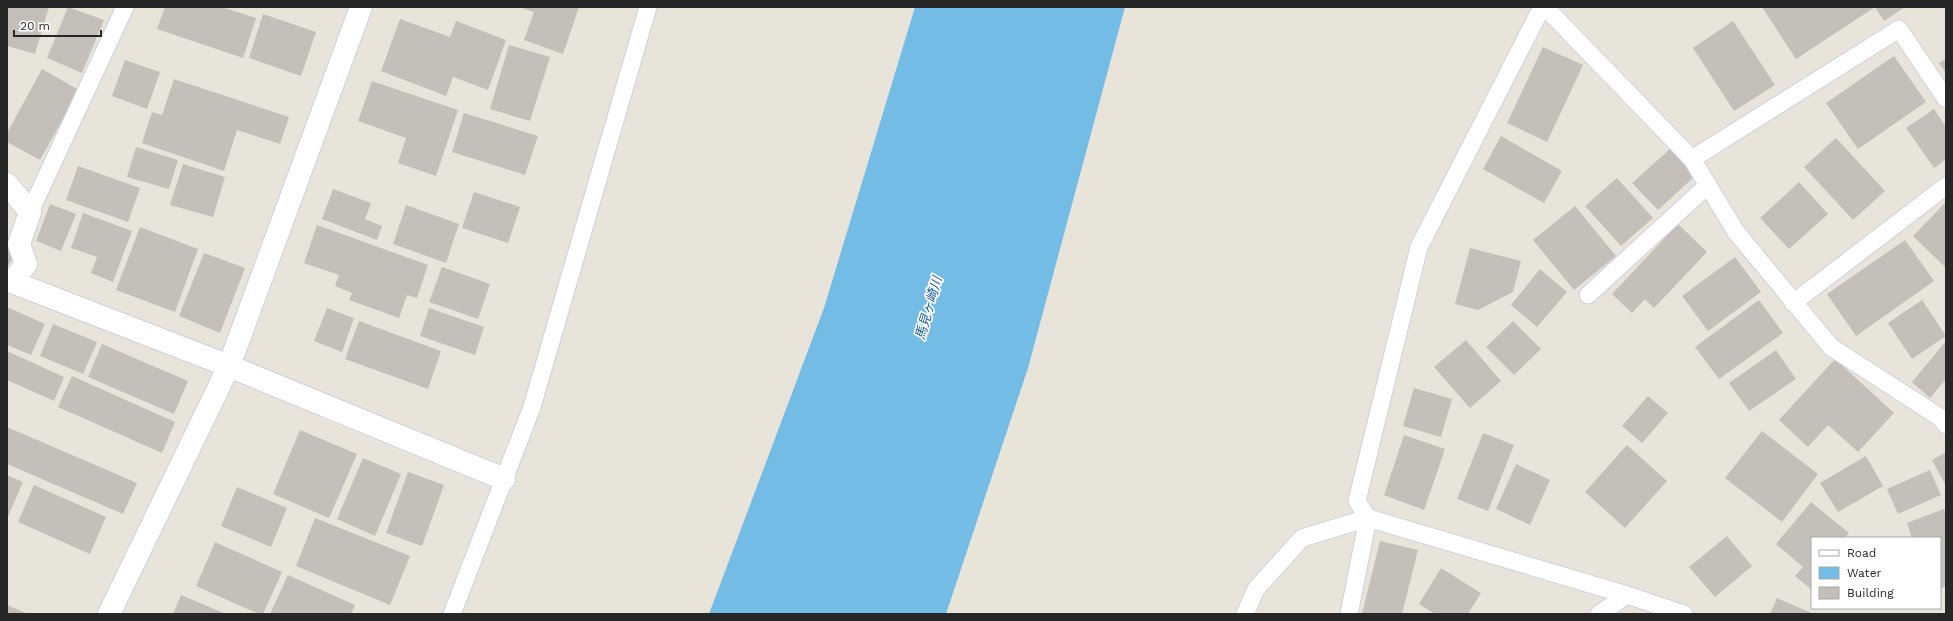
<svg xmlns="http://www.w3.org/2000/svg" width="1953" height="621" font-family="'Work Sans','Noto Sans JP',sans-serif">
<rect width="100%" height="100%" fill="#e9e4d9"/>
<path fill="#72bce6" d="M915 7H1125L1028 368 946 614H709L824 308Z"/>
<g fill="#c4c0b9">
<path d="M7 7H49L35 54 7 46Z"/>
<path d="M68 7 104 20 82 73 47 58Z"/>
<path d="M165 7H222L256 18 243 58 157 29Z"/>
<path d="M525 7H579L563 54 524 40 534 12 524 9Z"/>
<path d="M1762 7H1875L1796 59Z"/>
<path d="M1875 7H1905L1884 21Z"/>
<path d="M263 14 316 32 301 76 249 58Z"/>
<path d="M400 19 450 37 456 21 506 40 488 90 453 77 446 96 381 71Z"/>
<path d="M1733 21 1775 85 1734 111 1693 48Z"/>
<path d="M509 45 550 57 530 121 490 109Z"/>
<path d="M1543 47 1583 65 1547 142 1507 123Z"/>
<path d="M1894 56 1926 102 1858 149 1826 103Z"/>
<path d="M1946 59V73L1939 63Z"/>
<path d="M125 60 160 72 147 109 112 96Z"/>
<path d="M42 69 79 90 40 160 7 142V133Z"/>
<path d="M174 79 289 117 280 144 237 130 224 171 142 143 152 112 162 115Z"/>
<path d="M372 81 458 110 436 176 398 163 406 138 358 121Z"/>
<path d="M1934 109 1946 127V159L1934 168 1906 128Z"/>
<path d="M464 113 538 136 525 175 452 152Z"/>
<path d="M1501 136 1562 171 1544 203 1483 169Z"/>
<path d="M1836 138 1885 191 1853 220 1804 167Z"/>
<path d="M136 147 178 160 169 189 127 177Z"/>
<path d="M1670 149 1695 176 1658 210 1632 183Z"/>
<path d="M183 164 225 177 213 217 170 205Z"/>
<path d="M78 166 140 188 128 222 66 200Z"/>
<path d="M1617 178 1653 218 1621 246 1585 206Z"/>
<path d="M1799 182 1828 214 1789 249 1760 218Z"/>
<path d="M333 189 371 203 365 219 382 226 377 240 322 219Z"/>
<path d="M474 192 520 207 508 243 462 228Z"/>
<path d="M1946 202V268L1913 236Z"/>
<path d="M50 204 76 214 61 251 36 241Z"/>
<path d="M406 205 459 224 446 263 393 244Z"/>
<path d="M1575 206 1616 256 1574 290 1533 240Z"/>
<path d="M83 213 132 231 113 282 91 273 97 257 71 248Z"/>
<path d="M1678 224 1707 252 1654 308 1645 299 1632 313 1612 294Z"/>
<path d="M317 225 428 265 417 298 407 295 399 318 349 300 352 293 335 286 339 275 304 263Z"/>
<path d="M140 227 198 249 175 312 116 290Z"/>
<path d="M1905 240 1934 281 1856 336 1827 294Z"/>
<path d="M1470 248 1521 261 1513 292 1478 310 1455 304Z"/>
<path d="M7 249 15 253 7 268Z"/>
<path d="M204 253 245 268 220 333 179 316Z"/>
<path d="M1735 257 1761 292 1708 331 1682 296Z"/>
<path d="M442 267 490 284 478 319 429 302Z"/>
<path d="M1540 269 1567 292 1537 327 1511 305Z"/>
<path d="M1759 300 1783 333 1719 379 1695 347Z"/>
<path d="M1922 300 1946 336 1912 359 1888 323Z"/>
<path d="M7 307 45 324 31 355 7 345Z"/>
<path d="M327 308 354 318 342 352 314 341Z"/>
<path d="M429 308 484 327 475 355 420 336Z"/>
<path d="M359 321 441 351 428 389 345 359Z"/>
<path d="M1513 321 1541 349 1514 375 1486 347Z"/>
<path d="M53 324 97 342 83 374 40 356Z"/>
<path d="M1466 340 1501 381 1470 408 1434 367Z"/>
<path d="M1946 341V379L1930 398 1912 382Z"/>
<path d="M102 344 188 381 174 414 88 377Z"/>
<path d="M1776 350 1796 379 1749 411 1729 383Z"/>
<path d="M7 351 64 377 54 401 7 380Z"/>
<path d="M1835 359 1894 413 1858 452 1828 425 1808 447 1779 420Z"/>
<path d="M72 376 175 422 162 453 58 407Z"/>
<path d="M1414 388 1452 399 1441 437 1403 426Z"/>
<path d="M1648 396 1668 413 1642 443 1622 426Z"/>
<path d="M7 427 137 483 123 514 7 464Z"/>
<path d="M300 430 357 454 329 518 273 494Z"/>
<path d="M1762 431 1818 474 1782 522 1725 478Z"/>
<path d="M1483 433 1514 445 1488 511 1457 499Z"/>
<path d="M1404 435 1445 449 1424 510 1384 495Z"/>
<path d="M1627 445 1667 481 1625 528 1585 492Z"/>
<path d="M1946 452V486L1932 460Z"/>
<path d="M1866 456 1883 486 1838 512 1820 483Z"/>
<path d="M363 458 401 474 375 536 337 519Z"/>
<path d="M1516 464 1550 480 1530 525 1496 509Z"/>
<path d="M1930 470 1941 495 1898 514 1887 489Z"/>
<path d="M408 472 444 485 422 546 386 533Z"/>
<path d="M7 475 23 482 7 519Z"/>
<path d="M34 485 106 517 90 554 18 522Z"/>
<path d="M237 487 287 508 271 547 221 526Z"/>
<path d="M1811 502 1849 533 1845 538H1812V590L1795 576 1803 567 1776 544Z"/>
<path d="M1944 509 1946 513V586L1940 589V538H1912L1907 523Z"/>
<path d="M315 518 410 556 390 605 296 566Z"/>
<path d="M1727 536 1752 566 1715 597 1689 567Z"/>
<path d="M1380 541 1418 550 1402 614H1362Z"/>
<path d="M215 542 282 572 263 614H259L196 586Z"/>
<path d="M1441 568 1481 593 1468 614H1435L1419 604Z"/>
<path d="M288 575 355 605 351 614H270Z"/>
<path d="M181 595 226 614H173Z"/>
<path d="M1777 598 1814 614H1770Z"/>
<path d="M7 605 28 614H7Z"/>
</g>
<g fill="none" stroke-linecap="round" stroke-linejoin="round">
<defs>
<g id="lane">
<path d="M1545 7 1692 159 1736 232 1831 347 1941 418 1946 425"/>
<path d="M1692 159 1899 29 1946 99"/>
<path d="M30 212 125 7"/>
<path d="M1588 295 1708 185"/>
<path d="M1793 303 1946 186"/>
<path d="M452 614 532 407 648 7"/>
<path d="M1245 614 1256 589 1302 538 1368 518 1627 595 1684 614"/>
<path d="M1349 614 1368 518 1357 501 1419 247 1542 7"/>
<path d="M1599 614 1627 595"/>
</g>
<g id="street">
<path d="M7 184 30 212 19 244 26 264 12 282 229 366 504 479"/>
<path d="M109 614 229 366 361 7"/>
</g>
</defs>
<use href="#lane" stroke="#cfd0e0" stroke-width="19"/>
<use href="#street" stroke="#cfd0e0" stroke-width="24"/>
<use href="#lane" stroke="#fff" stroke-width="17"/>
<use href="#street" stroke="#fff" stroke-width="22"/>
</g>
<g text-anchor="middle" stroke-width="3.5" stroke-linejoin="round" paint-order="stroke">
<g font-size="13" font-style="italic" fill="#15598d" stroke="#fff">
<text transform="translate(928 308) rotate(-74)" y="5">馬見ヶ崎川</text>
</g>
</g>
<rect width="1953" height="621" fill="none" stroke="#272727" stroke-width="16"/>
<rect x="1811" y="537" width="130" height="72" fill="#ffffff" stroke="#a9a9a9"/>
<rect x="1819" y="550" width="20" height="6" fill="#ffffff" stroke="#a9a9a9"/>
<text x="1847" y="557" font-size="12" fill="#272727">Road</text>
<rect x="1819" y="567" width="20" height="12" fill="#72bce6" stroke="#a9a9a9"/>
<text x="1847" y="577" font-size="12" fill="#272727">Water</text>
<rect x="1819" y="587" width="20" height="12" fill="#c4c0b9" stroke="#a9a9a9"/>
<text x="1847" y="597" font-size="12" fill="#272727">Building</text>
<path d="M14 30v6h87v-6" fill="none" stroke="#272727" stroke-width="2"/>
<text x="20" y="30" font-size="12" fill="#272727" stroke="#ffffff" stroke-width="3" paint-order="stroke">20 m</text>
</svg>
